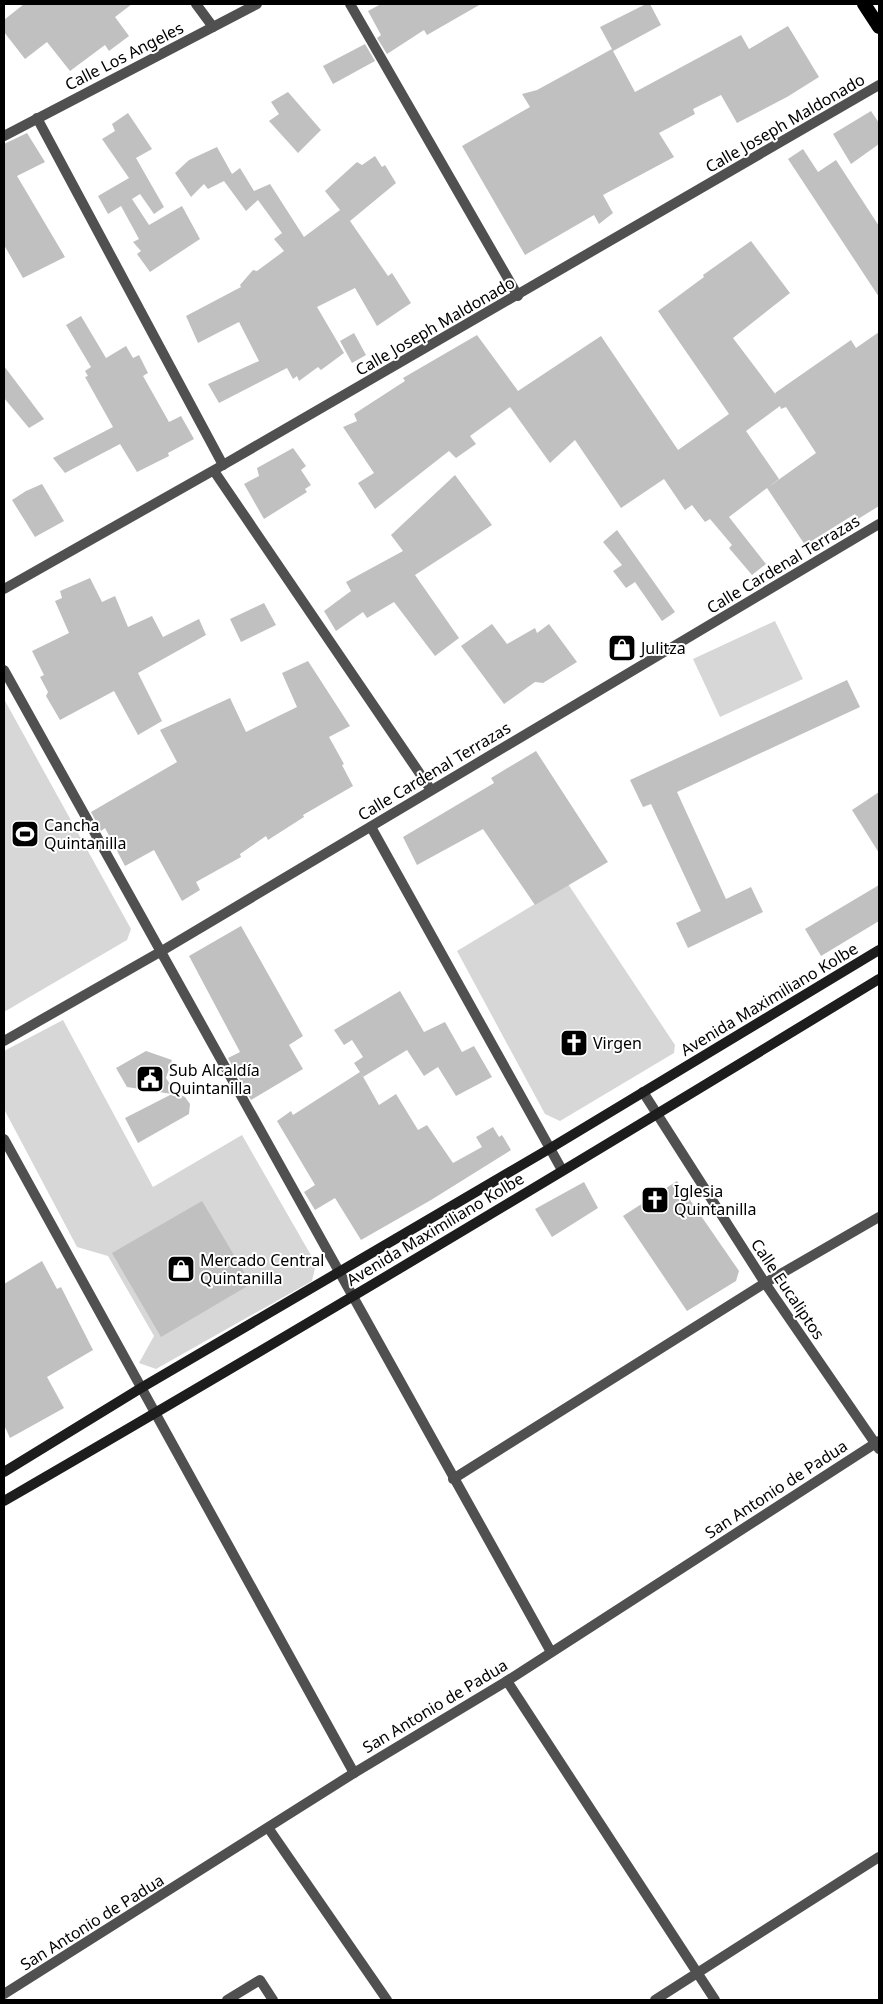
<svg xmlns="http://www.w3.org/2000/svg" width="883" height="2004" font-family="'Noto Sans',sans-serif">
<rect width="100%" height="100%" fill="#fff"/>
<g fill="#d7d7d7">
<path d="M775 621 803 679 720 717 693 659Z"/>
<path d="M4 699 131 929 127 940 4 1012Z"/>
<path d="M568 884 675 1045 674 1053 560 1121 545 1114 457 951Z"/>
<path d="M63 1020 153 1187 242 1135 316 1264 312 1281 156 1369 139 1363 154 1336 108 1256 77 1247 4 1109V1051Z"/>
</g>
<g fill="#c0c0c0" fill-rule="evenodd">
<path d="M24 4H132L115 17 129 36 109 51 105 45 70 71 47 42 25 59 4 32V20Z"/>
<path d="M381 4H481L427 35 424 30 387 54 377 38 381 35 368 11Z"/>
<path d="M646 4H650L661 25 613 51 635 92 741 35 749 49 788 26 819 77 787 97 737 123 721 95 693 109 695 114 659 133 674 157 603 195 613 213 599 224 594 215 525 255 462 146 530 107 522 94 537 90 612 49 600 27Z"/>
<path d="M365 44 375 61 333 84 323 66Z"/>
<path d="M288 92 321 130 298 153 269 121 279 114 271 102Z"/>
<path d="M871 111 879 123V144L851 164 833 134Z"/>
<path d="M128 113 152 149 136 158 164 207 154 214 140 194 132 199 149 225 182 206 200 239 150 272 137 254 141 251 133 242 139 239 121 206 108 214 98 196 129 178 102 139 115 131 112 124Z"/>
<path d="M27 133 45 162 17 176 65 257 23 278 4 245V144Z"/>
<path d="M217 147 232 174 240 168 254 191 270 184 304 237 340 210 325 191 357 162 362 165 375 156 382 167 385 165 396 183 350 221 388 276 392 273 411 303 377 326 355 288 317 307 344 353 321 370 318 367 299 381 297 376 293 379 287 368 219 403 208 384 259 361 239 322 198 343 186 316 241 287 240 285 253 270 257 271 284 251 274 239 282 233 258 200 246 211 224 181 208 189 204 184 191 197 175 173 189 160Z"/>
<path d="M803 149 818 172 836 160 879 226V297L788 159Z"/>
<path d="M751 241 790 293 733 338 776 395 775 393 851 340 856 348 879 332V506L858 519 855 514 805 545 767 488 729 517 766 564 752 575 729 548 732 545 710 519 705 522 692 505 685 510 664 479 621 508 575 440 550 463 510 407 470 436 476 444 456 458 449 451 375 509 358 483 374 473 343 427 357 421 354 414 405 381 403 378 477 335 518 391 601 336 678 450 729 414 658 311 704 277 703 275ZM780 406 781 409 786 407 816 453 767 488 779 479 746 431Z"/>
<path d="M81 316 106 358 126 346 133 358 139 355 148 373 143 376 169 422 181 416 194 439 168 453 169 456 137 472 120 444 65 473 53 458 113 427 85 377 88 376 85 371 91 367 66 325Z"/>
<path d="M354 333 366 355 352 363 340 341Z"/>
<path d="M4 366 44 419 29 428 4 398Z"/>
<path d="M293 448 306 466 301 470 311 485 305 489 307 492 264 519 244 484 259 476 257 468Z"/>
<path d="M455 475 492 525 415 575 459 638 435 656 394 602 367 618 363 612 336 631 324 611 351 591 346 582 403 551 391 535Z"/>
<path d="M42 484 64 521 35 537 12 500 26 491Z"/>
<path d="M617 530 675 612 662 621 635 582 626 588 613 571 622 565 603 542Z"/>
<path d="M90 578 102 602 115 596 128 627 152 616 163 637 199 619 206 635 138 673 162 721 138 735 114 691 60 720 46 696 48 692 40 677 44 675 32 651 69 633 55 601 62 598 60 591Z"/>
<path d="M264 603 276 625 241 642 230 619Z"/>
<path d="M492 624 507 644 535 628 537 633 549 624 577 662 543 683 535 682 504 704 461 646Z"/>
<path d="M308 661 350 726 329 737 344 764 342 765 353 786 303 815 304 817 268 840 266 836 240 854 241 857 196 882 200 890 182 901 154 850 125 866 105 828 101 831 91 812 177 762 160 730 230 698 246 732 297 707 282 673Z"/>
<path d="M847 680 860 707 677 792 726 899 751 887 763 912 688 948 676 923 701 911 651 804 643 807 630 780Z"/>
<path d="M536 751 608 862 535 905 483 829 417 865 403 837 494 783 491 778Z"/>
<path d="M879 792V853L852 810Z"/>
<path d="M879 885V921L821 956 805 929Z"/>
<path d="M241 926 303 1036 289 1045 303 1069 251 1100 228 1058 240 1052 189 956Z"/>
<path d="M400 991 424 1032 445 1022 462 1052 474 1046 492 1077 456 1096 438 1067 424 1076 407 1050 363 1077 361 1073 379 1105 396 1094 418 1130 427 1125 453 1163 482 1147 476 1137 493 1127 499 1137 502 1135 511 1150 431 1200 361 1240 335 1198 315 1210 304 1192 315 1185 277 1121 291 1111 293 1115 360 1072 354 1063 363 1057 352 1040 344 1045 334 1030Z"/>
<path d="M146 1051 172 1060 166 1078 175 1092 185 1097 190 1104 189 1114 138 1143 125 1118 172 1094 127 1087 116 1068Z"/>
<path d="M677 1181 739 1271 736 1281 687 1311 623 1216Z"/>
<path d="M584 1182 598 1208 552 1237 535 1209Z"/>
<path d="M202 1201 251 1284 161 1337 112 1253Z"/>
<path d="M42 1261 57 1289 61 1287 93 1350 47 1377 64 1408 10 1438 4 1425V1284Z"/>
</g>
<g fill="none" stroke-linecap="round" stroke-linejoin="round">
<g stroke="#505050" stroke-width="10">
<path d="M196 4 213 27"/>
<path d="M350 4 518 296"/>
<path d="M37 118 223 465"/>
<path d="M4 136 257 4"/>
<path d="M214 471 431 790"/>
<path d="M4 589 223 465 879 85"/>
<path d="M4 670 551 1652"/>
<path d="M371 827 562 1170"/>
<path d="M4 1041 160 952 879 524"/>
<path d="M643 1092 765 1283 879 1449"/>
<path d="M4 1139 354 1773"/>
<path d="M453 1479 765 1283 879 1217"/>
<path d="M507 1681 715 2000"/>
<path d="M269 1829 387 2000"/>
<path d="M4 1994 354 1773 507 1681 879 1441"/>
<path d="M227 2000 260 1980 273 2000"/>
<path d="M655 2000 879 1857"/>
</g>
<g stroke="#1d1d1d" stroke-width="10">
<path d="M4 1472 141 1388 549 1149 879 950"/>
<path d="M4 1501C298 1331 589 1156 879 979"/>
</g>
<path stroke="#000" stroke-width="14" d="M864 4 879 27"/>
</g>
<defs>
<symbol id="shop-square" viewBox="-11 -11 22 22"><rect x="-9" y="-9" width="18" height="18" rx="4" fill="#000" stroke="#fff"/><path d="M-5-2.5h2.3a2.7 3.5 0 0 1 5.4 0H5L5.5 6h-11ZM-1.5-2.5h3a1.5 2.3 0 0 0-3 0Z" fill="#fff"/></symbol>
<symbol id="stadium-square" viewBox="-11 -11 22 22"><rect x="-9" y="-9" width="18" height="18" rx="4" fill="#000" stroke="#fff"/><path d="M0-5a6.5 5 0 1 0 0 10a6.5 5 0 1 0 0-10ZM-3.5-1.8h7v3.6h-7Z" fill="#fff"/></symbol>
<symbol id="church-square" viewBox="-11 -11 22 22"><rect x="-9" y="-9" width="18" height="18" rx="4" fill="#000" stroke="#fff"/><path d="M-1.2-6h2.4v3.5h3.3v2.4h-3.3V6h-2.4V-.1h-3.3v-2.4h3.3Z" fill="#fff"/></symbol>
<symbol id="civic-square" viewBox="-11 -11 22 22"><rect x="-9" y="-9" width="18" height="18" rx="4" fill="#000" stroke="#fff"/><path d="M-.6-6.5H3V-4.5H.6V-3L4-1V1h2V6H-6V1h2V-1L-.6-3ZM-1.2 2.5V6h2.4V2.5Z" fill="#fff"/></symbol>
</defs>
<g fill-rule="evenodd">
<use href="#shop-square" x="606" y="632" width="32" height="32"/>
<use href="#stadium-square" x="9" y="818" width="32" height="32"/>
<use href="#church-square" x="558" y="1027" width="32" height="32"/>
<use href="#civic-square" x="134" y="1063" width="32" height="32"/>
<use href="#church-square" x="639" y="1184" width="32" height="32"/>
<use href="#shop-square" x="165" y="1253" width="32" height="32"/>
</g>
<g text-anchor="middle" stroke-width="4" stroke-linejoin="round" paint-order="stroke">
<g font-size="16" fill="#000" stroke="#fff">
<text transform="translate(124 56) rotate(-27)" y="6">Calle Los Angeles</text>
<text transform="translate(785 123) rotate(-30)" y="6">Calle Joseph Maldonado</text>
<text transform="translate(435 326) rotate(-30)" y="6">Calle Joseph Maldonado</text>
<text transform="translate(783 564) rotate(-31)" y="6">Calle Cardenal Terrazas</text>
<text transform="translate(434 771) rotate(-31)" y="6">Calle Cardenal Terrazas</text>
<text transform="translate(769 999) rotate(-31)" y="6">Avenida Maximiliano Kolbe</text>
<text transform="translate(435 1229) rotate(-31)" y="6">Avenida Maximiliano Kolbe</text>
<text transform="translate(788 1289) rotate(56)" y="6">Calle Eucaliptos</text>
<text transform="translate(776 1489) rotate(-33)" y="6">San Antonio de Padua</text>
<text transform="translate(435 1706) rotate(-31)" y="6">San Antonio de Padua</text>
<text transform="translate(92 1922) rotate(-32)" y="6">San Antonio de Padua</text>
</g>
<g font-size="16" fill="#000" stroke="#fff" text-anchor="start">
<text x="641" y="654">Julitza</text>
<text x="44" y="831">Cancha<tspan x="44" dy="18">Quintanilla</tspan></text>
<text x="593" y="1049">Virgen</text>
<text x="169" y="1076">Sub Alcaldía<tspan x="169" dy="18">Quintanilla</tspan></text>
<text x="674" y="1197">Iglesia<tspan x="674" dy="18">Quintanilla</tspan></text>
<text x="200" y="1266">Mercado Central<tspan x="200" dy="18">Quintanilla</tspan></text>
</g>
</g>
<rect width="883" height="2004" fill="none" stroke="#000000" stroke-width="10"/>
</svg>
